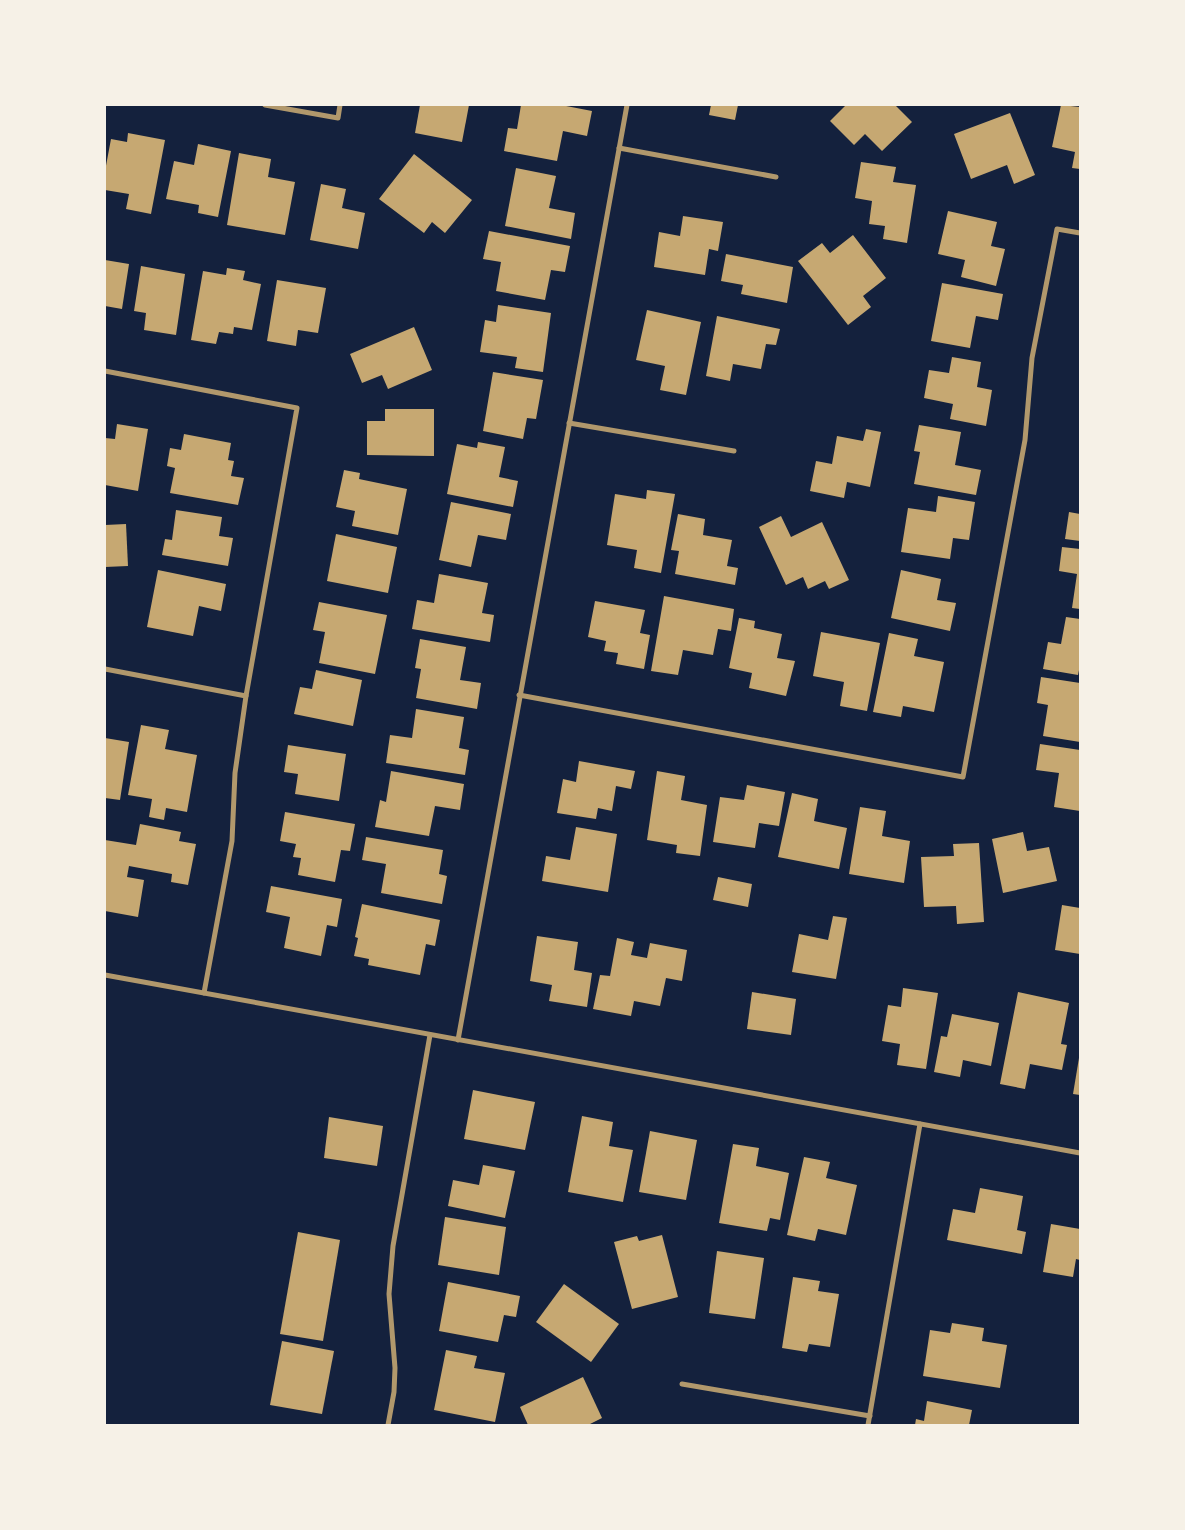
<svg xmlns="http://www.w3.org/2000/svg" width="1185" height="1530" font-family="Quicksand,sans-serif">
<rect width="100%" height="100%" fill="#14213d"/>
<g fill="#c6a872">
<path d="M420 105H469L462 142 415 133Z"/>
<path d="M521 105H561L592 111 587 136 563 131 557 161 504 151 508 128 517 129Z"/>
<path d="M711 105H738L735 120 709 115Z"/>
<path d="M846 105H895L912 122 882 151 865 134 854 145 830 121Z"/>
<path d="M1061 105 1080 107V169L1072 168 1075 152 1052 147Z"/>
<path d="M1010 113 1035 175 1014 184 1007 165 971 179 954 134Z"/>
<path d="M128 133 165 140 151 214 126 209 129 194 105 190V171L111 139 127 142Z"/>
<path d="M198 144 231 151 218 217 198 213 199 205 166 199 174 161 194 165Z"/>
<path d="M239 153 271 159 268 177 295 182 285 235 227 225Z"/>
<path d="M414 154 472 200 445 233 432 222 424 233 379 199Z"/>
<path d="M861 162 896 167 893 182 916 185 907 243 883 239 885 226 869 224 872 201 855 198Z"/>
<path d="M516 168 556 176 549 208 575 213 571 239 505 226Z"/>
<path d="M321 184 346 189 342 208 365 213 358 249 310 240Z"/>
<path d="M948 211 997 222 991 246 1005 249 996 286 961 277 965 260 938 254Z"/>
<path d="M683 216 723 222 718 251 709 249 705 275 654 267 659 232 680 236Z"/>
<path d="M489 231 570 246 565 272 551 270 545 300 496 291 501 262 483 259Z"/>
<path d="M853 235 886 278 863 296 871 307 848 325 798 261 822 243 830 253Z"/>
<path d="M726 254 793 267 787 303 741 294 743 285 721 281Z"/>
<path d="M105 260 129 264 122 309 105 306Z"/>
<path d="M141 266 185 274 176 335 144 330 146 313 134 311Z"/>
<path d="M227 268 245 271 243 280 261 284 252 330 234 327 233 334 219 332 216 344 191 340 203 271 226 275Z"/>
<path d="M277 280 326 288 318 333 298 330 296 346 267 341Z"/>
<path d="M942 283 1003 294 998 320 976 316 970 348 931 341Z"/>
<path d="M498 305 551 313 543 372 515 368 517 357 480 352 485 320 496 322Z"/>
<path d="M647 310 701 322 686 395 660 390 665 366 636 360Z"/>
<path d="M717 316 780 329 776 345 766 344 761 369 733 364 730 381 706 376Z"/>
<path d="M414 327 432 370 388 389 382 375 362 383 350 354Z"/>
<path d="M952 357 981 362 977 387 992 390 986 426 950 419 953 404 924 398 929 370 949 373Z"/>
<path d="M493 372 543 380 536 419 527 418 523 439 483 431Z"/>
<path d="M385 409H434V456L367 455V421H385Z"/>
<path d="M117 424 148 429 138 491 105 485V438L115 439Z"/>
<path d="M919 425 961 432 955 465 981 470 976 495 914 484 920 452 914 451Z"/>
<path d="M866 429 881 432 870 487 847 482 844 498 810 491 816 461 832 464 837 436 863 441Z"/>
<path d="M184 434 231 443 228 460 234 461 231 476 244 478 238 505 170 493 175 468 167 466 170 448 181 450Z"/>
<path d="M478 442 505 447 499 477 518 481 513 507 447 494 457 444 477 448Z"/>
<path d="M344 470 360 473 359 479 407 489 398 535 352 526 355 511 336 507Z"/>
<path d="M647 490 675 494 661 573 634 568 637 550 607 545 615 494 646 499Z"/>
<path d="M938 496 975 502 969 540 953 538 950 559 901 552 908 508 936 512Z"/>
<path d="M451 502 511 514 506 540 478 535 471 567 439 560Z"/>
<path d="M176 510 222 517 219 536 233 538 228 566 162 555 165 539 172 540Z"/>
<path d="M1069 512 1080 514V541L1065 539Z"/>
<path d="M678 514 705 519 703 535 732 540 727 566 738 568 735 585 675 574 679 551 671 550Z"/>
<path d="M781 516 791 537 822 522 849 580 829 589 825 581 808 589 803 577 786 585 759 527Z"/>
<path d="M126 524 128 566 105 567V525Z"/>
<path d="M336 534 397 547 388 593 327 581Z"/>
<path d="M1062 547 1080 549V609L1072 608 1077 574 1059 571Z"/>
<path d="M158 570 226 584 221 611 199 606 193 636 147 627Z"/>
<path d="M901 570 941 579 937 600 956 603 950 631 891 618Z"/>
<path d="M439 574 488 583 482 613 494 615 490 642 412 629 417 600 434 603Z"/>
<path d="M664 596 734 609 731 631 718 629 713 655 683 650 678 675 651 671Z"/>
<path d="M595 601 645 610 640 633 650 635 644 669 616 664 618 653 604 651 606 641 588 637Z"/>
<path d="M319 602 387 615 375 674 319 663 325 632 313 630Z"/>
<path d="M1066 617 1080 619V665L1078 675 1043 669 1048 642 1061 644Z"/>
<path d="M739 618 755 621 754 628 782 634 777 658 795 661 786 696 749 688 752 673 729 668Z"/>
<path d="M821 632 880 643 867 711 840 706 844 682 813 676Z"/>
<path d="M889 633 918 639 914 656 944 662 934 712 903 706 901 717 873 712Z"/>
<path d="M420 639 466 647 460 680 481 683 477 709 416 698 421 669 415 668Z"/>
<path d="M316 670 362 680 353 726 294 714 300 687 312 689Z"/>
<path d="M1041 677 1080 683V742L1043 736 1048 705 1037 703Z"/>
<path d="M416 709 464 717 459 748 469 750 465 775 386 763 390 735 412 738Z"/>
<path d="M141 725 169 730 165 749 197 755 187 812 166 808 164 820 149 817 152 799 128 795Z"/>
<path d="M105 738 129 742 120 800 105 798Z"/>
<path d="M1040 744 1080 750V811L1054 807 1059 773 1036 770Z"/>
<path d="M288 745 346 754 339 801 295 794 298 774 284 772Z"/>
<path d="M579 761 635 771 631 789 616 786 612 811 598 808 596 819 557 813 563 779 576 782Z"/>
<path d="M391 771 464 784 460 810 435 806 429 836 375 827 380 800 386 802Z"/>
<path d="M657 771 685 776 681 800 707 805 700 856 676 853 677 845 647 840Z"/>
<path d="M747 785 785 792 779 826 759 823 755 848 713 842 720 797 744 800Z"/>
<path d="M792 793 818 799 814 821 847 828 839 869 778 857Z"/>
<path d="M860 807 886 811 882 836 910 841 904 883 849 874Z"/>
<path d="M285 812 355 824 350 851 341 850 335 882 298 875 301 858 293 857 296 844 280 841Z"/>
<path d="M140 824 181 832 179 841 196 844 188 885 171 882 172 874 129 866 127 877 144 880 138 917 105 911V840L136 845Z"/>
<path d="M576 827 617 834 608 892 542 881 546 856 570 860Z"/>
<path d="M1023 832 1027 851 1049 847 1057 881 1003 893 992 839Z"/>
<path d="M366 837 443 850 439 874 447 876 442 904 381 893 386 864 362 860Z"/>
<path d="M979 843 984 922 957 924 956 906 924 907 921 857 954 856 953 844Z"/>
<path d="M718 877 752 884 748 907 713 900Z"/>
<path d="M271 886 342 899 337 927 327 925 321 956 284 948 290 917 266 912Z"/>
<path d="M362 904 440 920 435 946 426 944 420 975 368 965 369 959 354 956 358 938 355 937Z"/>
<path d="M1062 905 1080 908V954L1055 950Z"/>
<path d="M833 916 847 918 836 979 792 972 799 934 828 940Z"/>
<path d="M537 936 578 942 574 970 592 973 587 1007 549 1001 552 985 530 981Z"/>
<path d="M617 938 634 942 631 955 647 958 650 943 687 950 682 981 666 978 660 1006 634 1001 631 1016 593 1009 600 975 610 976Z"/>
<path d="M903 988 938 993 926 1069 897 1065 900 1044 882 1041 888 1005 901 1007Z"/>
<path d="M752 992 796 999 791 1035 747 1029Z"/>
<path d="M1018 992 1069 1003 1061 1044 1067 1045 1062 1070 1030 1064 1025 1089 1000 1084Z"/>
<path d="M952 1014 999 1023 991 1066 963 1060 960 1077 934 1072 941 1036 947 1037Z"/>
<path d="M1079 1058H1080V1095L1073 1094Z"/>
<path d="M473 1090 535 1102 525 1150 464 1139Z"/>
<path d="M582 1116 613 1122 609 1146 633 1150 623 1202 568 1192Z"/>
<path d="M329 1117 383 1126 377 1166 324 1158Z"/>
<path d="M650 1131 697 1140 686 1200 639 1192Z"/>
<path d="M733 1144 759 1148 756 1166 789 1173 780 1220 770 1218 767 1231 719 1223Z"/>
<path d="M804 1157 830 1162 826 1178 857 1185 846 1235 818 1229 815 1241 787 1235Z"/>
<path d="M483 1165 515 1171 505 1218 448 1206 453 1180 479 1185Z"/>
<path d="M980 1188 1023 1196 1017 1230 1026 1232 1022 1254 947 1240 953 1209 975 1213Z"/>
<path d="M445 1217 506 1227 499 1275 438 1265Z"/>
<path d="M1051 1224 1080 1229V1260L1076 1259 1073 1277 1043 1272Z"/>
<path d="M298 1232 340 1240 323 1341 280 1334Z"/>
<path d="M662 1235 678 1297 632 1309 614 1242 637 1236 639 1241Z"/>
<path d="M717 1251 764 1258 755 1319 709 1313Z"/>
<path d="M793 1277 820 1281 818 1291 839 1294 830 1347 809 1344 807 1352 782 1348Z"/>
<path d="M448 1282 520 1296 516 1317 504 1315 498 1342 439 1331Z"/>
<path d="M564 1284 619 1324 591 1362 536 1322Z"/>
<path d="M952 1323 984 1328 982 1341 1007 1345 1000 1388 923 1376 930 1330 950 1333Z"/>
<path d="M282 1341 334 1351 322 1414 270 1405Z"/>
<path d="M446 1350 477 1356 474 1368 505 1373 495 1422 434 1410Z"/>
<path d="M583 1377 602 1418 588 1425H528L520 1407Z"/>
<path d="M927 1401 972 1410 969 1425H915L916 1419 924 1421Z"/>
</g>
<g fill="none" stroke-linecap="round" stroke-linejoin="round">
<g stroke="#b1986c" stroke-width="5">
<path d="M265 105 338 118 340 105"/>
<path d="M619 148 776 177"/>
<path d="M105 371 297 408 246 696 235 773 232 841 204 993"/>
<path d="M569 423 734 451"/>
<path d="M105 669 246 696"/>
<path d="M519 695 963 777 1025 440 1032 358 1057 229 1080 233"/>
<path d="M105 975 1080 1153"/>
<path d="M458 1040 627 105"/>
<path d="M682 1384 870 1416"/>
<path d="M388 1425 394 1392 395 1368 389 1294 393 1246 430 1035"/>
<path d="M868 1425 920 1124"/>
</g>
</g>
<rect width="1185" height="1530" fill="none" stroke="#f6f1e7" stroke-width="212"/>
</svg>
